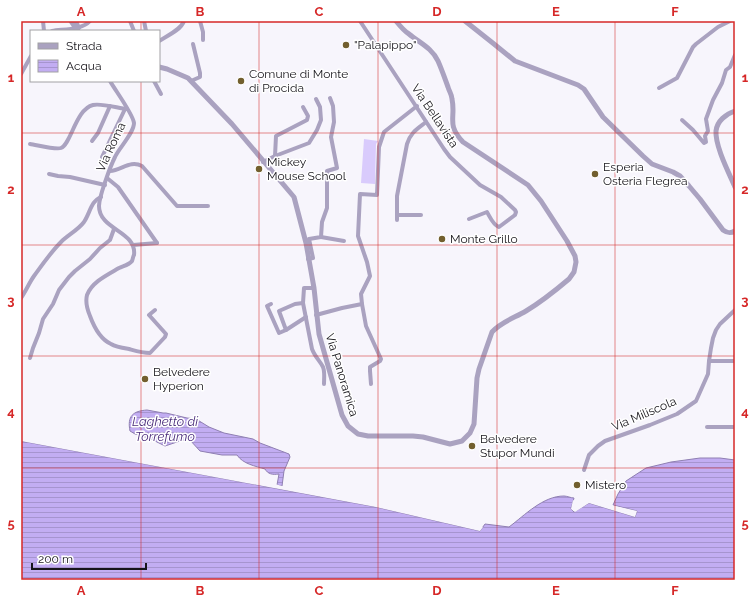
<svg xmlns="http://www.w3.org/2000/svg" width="756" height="601" font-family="Raleway,sans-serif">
<defs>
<pattern id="water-rules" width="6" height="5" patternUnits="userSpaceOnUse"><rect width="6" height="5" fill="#c2adf2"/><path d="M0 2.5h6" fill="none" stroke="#a694cf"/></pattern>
</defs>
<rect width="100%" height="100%" fill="#f7f5fc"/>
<path fill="#d9cbfc" d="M364 139 378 141 376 144 375 184 361 183Z"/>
<g fill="url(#water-rules)" stroke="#8f7fb2">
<path d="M147 410 163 413H166L187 418 196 419 209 427 224 433 253 439 260 443 289 454 290 457 284 471 282 486 277 485 279 474C272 475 268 474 265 469 255 466 243 464 237 455H222L200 451 189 439 180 441 165 446 149 438 135 434 130 431C127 416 133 411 147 410Z"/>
<path d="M21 441 376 507 480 531 485 524 509 527C525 515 543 496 564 496 567 496 571 498 574 498L571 509 574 512 589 503 635 517 637 511 613 505 618 494 626 481 646 468 671 462 700 458H720L735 460V580H21Z"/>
</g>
<g fill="#f7f5fc">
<path d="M21 439 275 486V484L282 486H284L283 487 377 505 475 528 479 529 480 527H483L480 531 376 507 21 441Z"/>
<path d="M573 500 575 501 573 508 575 510 589 501 634 514V513L612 507 611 505 637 511 635 517 589 503 575 512 571 509Z"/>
</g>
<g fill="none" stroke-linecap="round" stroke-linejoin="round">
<g stroke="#aaa2c0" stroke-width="4">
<path d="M43 21 44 31"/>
<path d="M76 21 79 28"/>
<path d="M130 21 134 31"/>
<path d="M144 21 146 31"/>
<path d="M200 21 203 32V40"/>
<path d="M360 21 444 149 450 157 480 185 501 197 515 210 516 212 515 215 499 227C493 225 490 217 487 212L469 219"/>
<path d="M52 31C63 29 82 30 90 21"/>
<path d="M159 41C167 36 181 30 184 21"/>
<path d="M21 74 31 56"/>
<path d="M110 81C115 90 133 114 134 123 134 133 119 148 115 157 110 167 99 197 99 206 99 230 137 231 134 255 133 256 133 259 132 261 129 265 123 266 119 268 107 275 92 282 87 295 85 303 87 309 90 316 94 327 100 339 111 344 116 347 123 348 129 349 136 351 142 353 150 353L165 337 166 334 149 315 155 310"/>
<path d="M154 81 161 94"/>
<path d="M191 81 200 77V73L193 44"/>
<path d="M659 88 677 78 693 47 696 44 718 27 730 21"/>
<path d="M682 120 693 130 704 143 706 142 705 136 708 131 706 119 713 100 722 83 726 70 730 67 735 55"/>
<path d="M92 141 98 133 110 106"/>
<path d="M30 144C37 145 56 150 61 148 71 144 76 109 93 105 101 103 118 108 127 109"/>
<path d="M275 156 276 136 307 120 308 116 303 107"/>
<path d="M102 157 125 109"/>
<path d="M263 162 275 156 309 143 317 130 321 120 320 107 316 99"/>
<path d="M110 171C122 170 130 160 142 166L177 206H208"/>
<path d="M49 174 58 176 70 177 105 185"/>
<path d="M107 178 118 187 157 243"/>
<path d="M397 215H421"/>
<path d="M397 220V196L407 144C411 132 417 129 426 122"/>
<path d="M321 237 344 241"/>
<path d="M133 245 157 243"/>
<path d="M308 259 313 258 309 239 321 237 322 222 327 208V171L337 168 331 137 334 122 333 106 330 98"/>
<path d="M314 288H304L303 303 312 349C315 357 320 361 323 367 325 372 324 379 324 384"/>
<path d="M21 298C26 291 29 283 34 276 42 265 51 252 61 242 68 235 78 230 84 222 90 213 91 201 101 197"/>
<path d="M271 304 267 306 279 333 286 330 306 317"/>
<path d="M316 315 342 308 362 304"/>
<path d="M286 330 279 311 295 304 303 303"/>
<path d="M30 358 33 348 39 333 43 319 53 304 59 290 69 277 75 271 90 259 100 248 110 240 114 229"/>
<path d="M709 361H735"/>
<path d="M371 384 370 371V367L380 361 381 359 366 326 362 304 361 294 370 276 367 262 358 236 360 194 377 195 379 147 384 132 417 106"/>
<path d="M707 427H735"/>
<path d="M584 470 589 455 598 446 605 441 650 425 677 414 696 401 708 374 709 361 711 348 713 338 716 330 720 324 735 310"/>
</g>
<g stroke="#aaa2c0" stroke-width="5">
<path d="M71 21 78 31"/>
<path d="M465 21 494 44 515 61 578 85 584 89 603 117 643 156 652 164 673 172 680 176 689 186 700 199 723 230C727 233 730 234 735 231"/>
<path d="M159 67 167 69 188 78 232 124 294 197 306 243 314 288 319 334 342 415 348 426 358 434 368 436H413L423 437 450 444 462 441 470 433 474 424 477 378 479 369 492 332C501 322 514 318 526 311 541 302 556 290 569 279L574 272 576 262 575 256 567 241 541 201 528 185 463 142C446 124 456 118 452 99 452 95 449 91 448 87 445 79 442 70 438 61 432 48 420 43 409 34 404 31 400 26 396 21"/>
<path d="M735 111C726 114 717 121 716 131 715 146 729 173 735 187"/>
</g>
</g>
<path fill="none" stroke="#d62828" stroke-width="1" stroke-opacity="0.55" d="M141 21V31M259 21V580M378 21V580M497 21V580M615 21V580M141 81V580M21 133H735M21 245H735M21 356H735M21 468H735"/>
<g fill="#725f2e" stroke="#fff" stroke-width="1.5">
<circle cx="346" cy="45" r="4"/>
<circle cx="241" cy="81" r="4"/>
<circle cx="259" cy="169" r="4"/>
<circle cx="595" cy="174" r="4"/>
<circle cx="442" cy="239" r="4"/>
<circle cx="145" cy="379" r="4"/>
<circle cx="472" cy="446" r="4"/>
<circle cx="577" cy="485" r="4"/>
</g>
<g text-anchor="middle" stroke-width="3" stroke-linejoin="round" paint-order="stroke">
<g font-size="12" fill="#17151b" stroke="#fff" text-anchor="start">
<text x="354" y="49">"Palapippo"</text>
<text x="249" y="78">Comune di Monte<tspan x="249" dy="14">di Procida</tspan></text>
<text x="267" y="166">Mickey<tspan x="267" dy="14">Mouse School</tspan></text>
<text x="603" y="171">Esperia<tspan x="603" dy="14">Osteria Flegrea</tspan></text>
<text x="450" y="243">Monte Grillo</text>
<text x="153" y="376">Belvedere<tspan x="153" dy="14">Hyperion</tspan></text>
<text x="480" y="443">Belvedere<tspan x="480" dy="14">Stupor Mundi</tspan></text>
<text x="585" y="489">Mistero</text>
</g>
<g font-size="12" fill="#17151b" stroke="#fff">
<text transform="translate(435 116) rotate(56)" y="4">Via Bellavista</text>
<text transform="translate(111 147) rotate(-65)" y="4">Via Roma</text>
<text transform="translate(342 375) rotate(73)" y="4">Via Panoramica</text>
<text transform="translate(644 414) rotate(-23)" y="4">Via Miliscola</text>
</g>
<g font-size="13" font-style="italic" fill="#4b2d7b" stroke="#fff">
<text x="165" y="426">Laghetto di<tspan x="165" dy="15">Torrefumo</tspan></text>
</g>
</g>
<rect width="756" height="601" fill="none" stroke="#ffffff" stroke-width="44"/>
<rect x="30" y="30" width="130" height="52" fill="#ffffff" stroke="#a2a1a4"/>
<rect x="38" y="43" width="20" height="6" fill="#aaa2c0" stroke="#a2a1a4"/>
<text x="66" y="50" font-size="12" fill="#17151b">Strada</text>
<rect x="38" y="60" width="20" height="12" fill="url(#water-rules)" stroke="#a2a1a4"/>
<text x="66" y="70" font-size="12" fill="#17151b">Acqua</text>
<path d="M32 563v6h114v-6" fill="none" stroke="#17151b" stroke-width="2"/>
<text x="38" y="563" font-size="12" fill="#17151b" stroke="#ffffff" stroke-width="3" paint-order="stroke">200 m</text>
<rect x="22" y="22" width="712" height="557" fill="none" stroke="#d62828" stroke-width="1.5"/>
<g font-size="13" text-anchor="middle" font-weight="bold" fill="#d62828">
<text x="81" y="16">A</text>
<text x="200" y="16">B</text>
<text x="319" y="16">C</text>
<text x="437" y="16">D</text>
<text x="556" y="16">E</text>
<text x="675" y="16">F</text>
<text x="11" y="82">1</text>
<text x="745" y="82">1</text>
<text x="11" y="194">2</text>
<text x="745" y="194">2</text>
<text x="11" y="305">3</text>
<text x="745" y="305">3</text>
<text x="11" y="416">4</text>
<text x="745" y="416">4</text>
<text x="11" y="528">5</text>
<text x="745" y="528">5</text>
<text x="81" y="595">A</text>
<text x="200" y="595">B</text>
<text x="319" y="595">C</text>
<text x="437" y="595">D</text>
<text x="556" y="595">E</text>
<text x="675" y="595">F</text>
</g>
</svg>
